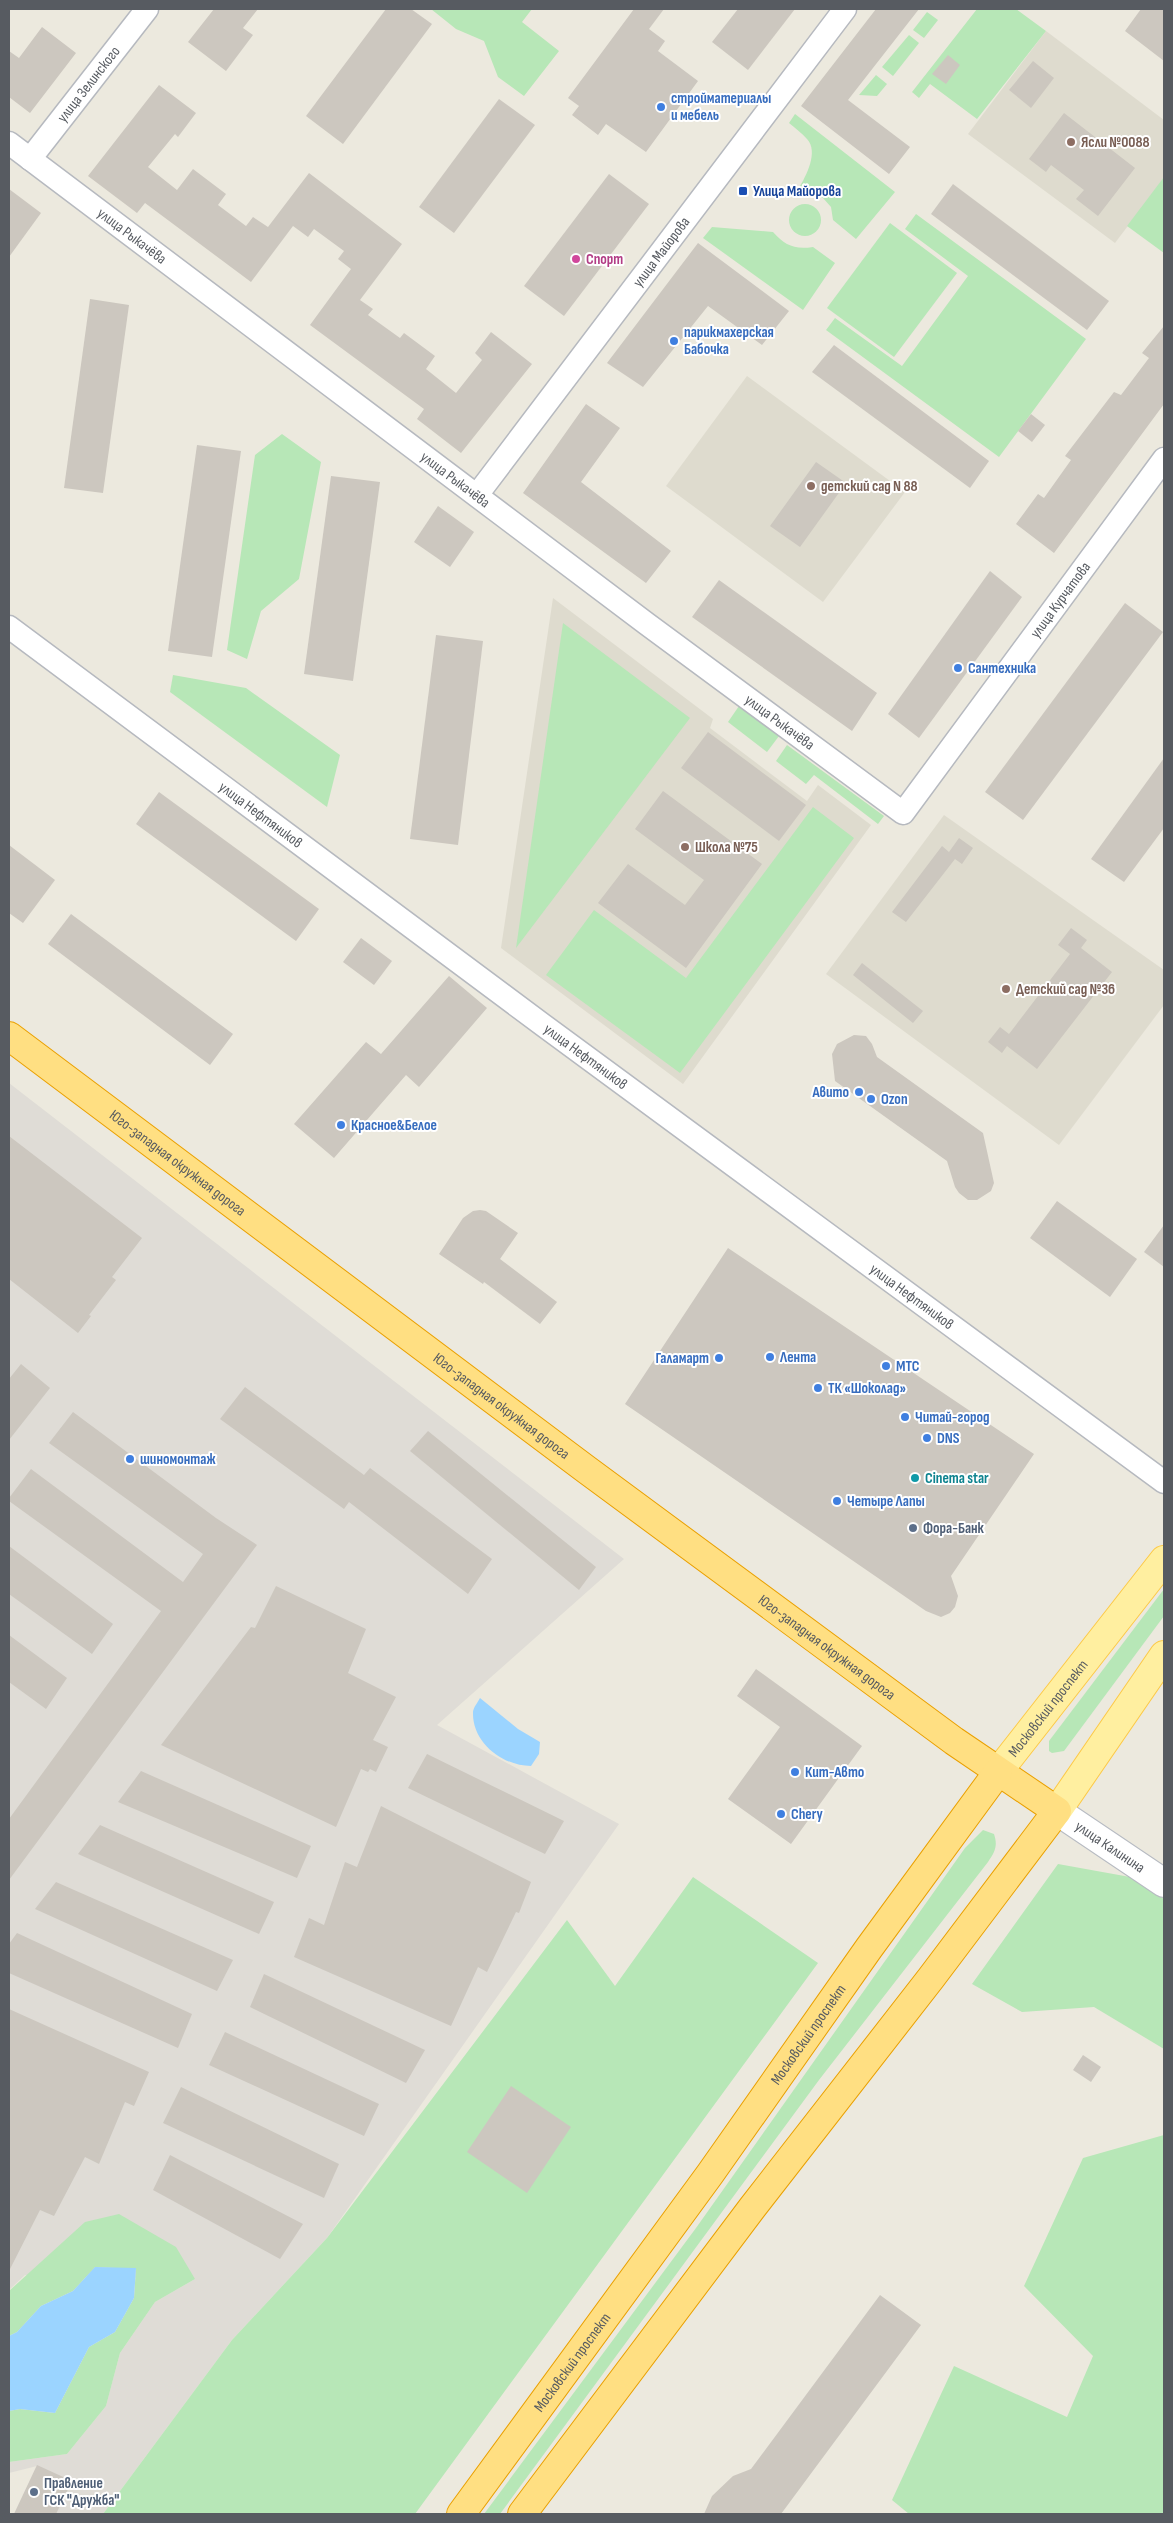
<svg xmlns="http://www.w3.org/2000/svg" width="1173" height="2523" font-family="'Sofia Sans Condensed',sans-serif">
<rect width="100%" height="100%" fill="#ece9de"/>
<path fill="#dfdcd6" d="M9 1083 624 1559 437 1725 619 1824 327 2238 232 2340 103 2514H14L37 2466 9 2473V2462L67 2454 106 2406 120 2353 155 2302 195 2279 25 2275 9 2290Z"/>
<g fill="#dedbce">
<path d="M1046 31 1164 120V178L1115 243 968 134Z"/>
<path d="M747 376 905 492 823 602 666 486Z"/>
<path d="M553 598 713 719 710 728 807 801 818 785 871 825 683 1084 501 948Z"/>
<path d="M944 815 1164 970V1005L1059 1145 826 974Z"/>
</g>
<g fill="#b7e7b7">
<path d="M431 9H532L522 22 559 51 524 96 498 77 484 41 456 29Z"/>
<path d="M977 9H1016L1046 31 977 119 930 84 919 98 912 92Z"/>
<path d="M927 12 938 20 924 38 913 30Z"/>
<path d="M909 35 919 43 893 76 882 67Z"/>
<path d="M876 75 887 84 877 96 859 95Z"/>
<path d="M795 114 895 192 856 239 833 220 831 207 823 198 799 188C806 176 819 152 807 139 802 133 795 128 789 123Z"/>
<path d="M1164 177V253L1127 226Z"/>
<circle cx="805" cy="220" r="16"/>
<path d="M916 214 1086 339 999 457 826 330 835 318 902 366 968 276 905 229Z"/>
<path d="M890 223 957 273 894 357 827 308Z"/>
<path d="M712 227 773 232C785 245 794 250 813 247L835 263 803 310 703 238Z"/>
<path d="M282 434 321 462 299 579 261 611 247 659 227 650 255 455Z"/>
<path d="M563 623 690 718 516 948Z"/>
<path d="M173 675 246 688 340 755 327 807 170 692Z"/>
<path d="M739 706 779 736 767 752 728 722Z"/>
<path d="M787 745 884 816 878 824 814 775 806 784 776 761Z"/>
<path d="M813 807 854 838 680 1073 546 975 594 910 686 978Z"/>
<path d="M1164 1589V1616L1064 1751 1052 1753 1049 1751V1741Z"/>
<path d="M983 1830 994 1834C998 1846 995 1852 988 1862L819 2080 500 2514H484L696 2228 965 1848Z"/>
<path d="M1058 1864 1130 1877 1164 1899V2049L1094 2007 1022 2012 972 1984Z"/>
<path d="M693 1877 818 1963 415 2514H103L232 2340 327 2238 567 1920 615 1986Z"/>
<path d="M1164 2135V2514H909L892 2500 954 2366 1067 2417 1093 2356 1024 2286 1083 2158Z"/>
<path d="M119 2214 176 2247 195 2279 155 2302 120 2353 106 2406 67 2454 9 2462V2411L20 2409 55 2413 89 2347 115 2332 134 2298 136 2269 95 2267 73 2291 41 2306 17 2332 9 2336V2291L85 2222Z"/>
</g>
<g fill="#9bd4ff">
<path d="M480 1698 518 1729 540 1742 539 1754 531 1766C503 1766 472 1743 473 1712 473 1708 478 1702 480 1698Z"/>
<path d="M95 2267 136 2268 134 2298 115 2332 89 2347 55 2413 20 2409 9 2411V2336L17 2332 41 2306 73 2291Z"/>
</g>
<g fill="#ccc7bf">
<path d="M214 9H258L243 28 253 35 226 71 188 42Z"/>
<path d="M386 9H411L432 24 343 144 306 116Z"/>
<path d="M634 9H664L649 29 665 41 658 51 698 81 646 152 606 124 598 135 572 115 579 106 568 98Z"/>
<path d="M738 9H795L748 70 712 42Z"/>
<path d="M876 9H919L848 100 910 147 889 174 801 106Z"/>
<path d="M1141 9H1164V61L1125 31Z"/>
<path d="M42 27 76 53 30 113 9 97V51L19 58Z"/>
<path d="M948 55 960 65 946 84 932 74Z"/>
<path d="M1033 61 1054 78 1031 108 1009 90Z"/>
<path d="M159 85 196 113 178 137 175 134 148 167 177 190 193 169 226 194 218 205 246 226 253 217 268 227 309 173 402 244 360 300 373 309 368 315 400 338 404 333 435 356 426 369 456 393 482 360 475 353 491 332 532 364 461 453 417 419 424 409 310 325 351 269 338 259 344 251 314 229 308 237 293 226 251 282 145 203 137 213 88 176Z"/>
<path d="M499 99 535 125 454 233 419 207Z"/>
<path d="M1064 113 1135 168 1098 216 1076 199 1084 190 1051 165 1046 172 1029 159Z"/>
<path d="M609 174 649 204 564 316 524 286Z"/>
<path d="M953 184 1109 301 1087 330 931 214Z"/>
<path d="M9 189 41 213 9 257Z"/>
<path d="M698 243 789 311 762 345 708 306 643 387 607 363Z"/>
<path d="M90 299 129 305 103 493 64 488Z"/>
<path d="M1164 326V404L1054 553 1016 524 1038 494 1044 498 1071 460 1065 456 1114 392 1121 395 1149 358 1142 353Z"/>
<path d="M834 345 989 461 970 488 812 372Z"/>
<path d="M586 404 620 428 581 482 671 551 646 583 523 493Z"/>
<path d="M1031 414 1045 425 1032 442 1018 431Z"/>
<path d="M197 445 241 451 212 657 168 651Z"/>
<path d="M816 462 846 483 800 547 770 526Z"/>
<path d="M331 476 380 482 353 681 304 674Z"/>
<path d="M438 506 474 532 450 567 414 542Z"/>
<path d="M990 571 1022 597 919 738 888 714Z"/>
<path d="M719 580 877 693 852 731 692 617Z"/>
<path d="M1125 603 1163 632 1023 820 985 792Z"/>
<path d="M436 635 483 641 458 845 410 839Z"/>
<path d="M708 732 806 805 779 841 681 768Z"/>
<path d="M1164 758V828L1124 882 1091 859Z"/>
<path d="M663 791 762 864 686 968 598 903 628 864 685 905 704 880 635 829Z"/>
<path d="M159 792 319 909 296 941 136 824Z"/>
<path d="M959 838 973 848 962 864 955 859 906 922 892 912 942 846 949 852Z"/>
<path d="M9 845 55 880 23 923 9 913Z"/>
<path d="M71 914 233 1034 210 1065 48 944Z"/>
<path d="M1071 928 1087 940 1081 948 1112 972 1037 1069 1007 1046 1002 1053 988 1042 1000 1027 1009 1034 1070 954 1058 945Z"/>
<path d="M361 938 392 961 374 985 343 962Z"/>
<path d="M862 963 923 1011 913 1023 853 975Z"/>
<path d="M449 976 487 1008 419 1087 406 1075 334 1158 294 1124 366 1042 381 1054Z"/>
<path d="M854 1035 866 1036 872 1044 877 1057 983 1133 994 1183 991 1191 977 1200H968L959 1193 955 1187 947 1161 835 1081 832 1054 837 1044Z"/>
<path d="M9 1136 142 1238 112 1277 116 1280 89 1315 91 1316 78 1333 9 1279Z"/>
<path d="M1057 1201 1137 1259 1110 1297 1030 1238Z"/>
<path d="M480 1210 486 1211 518 1233 500 1259 557 1302 540 1324 484 1282 483 1284 439 1254 463 1218 473 1211Z"/>
<path d="M1164 1225V1267L1144 1252Z"/>
<path d="M728 1248 1034 1454 951 1576 958 1596 955 1607 950 1613 941 1617 926 1611 625 1404Z"/>
<path d="M21 1364 50 1388 9 1440V1379Z"/>
<path d="M245 1387 364 1475 370 1468 492 1559 468 1594 349 1502 344 1509 220 1419Z"/>
<path d="M73 1412 216 1518 257 1545 9 1880V1819L161 1611 9 1501V1498L31 1469 183 1582 203 1554 49 1443Z"/>
<path d="M428 1431 596 1567 579 1590 410 1451Z"/>
<path d="M9 1546 113 1624 92 1654 9 1594Z"/>
<path d="M276 1586 366 1629 348 1673 396 1697 373 1740 388 1747 376 1772 370 1769 368 1772 361 1769 336 1827 161 1745 251 1627 255 1628Z"/>
<path d="M9 1635 67 1678 46 1709 9 1682Z"/>
<path d="M756 1669 862 1746 791 1844 728 1799 780 1727 737 1696Z"/>
<path d="M427 1754 564 1821 545 1854 408 1788Z"/>
<path d="M141 1771 311 1846 297 1878 118 1802Z"/>
<path d="M381 1806 531 1882 519 1913 516 1912 487 1972 478 1967 451 2026 294 1957 309 1918 324 1925 345 1862 357 1867Z"/>
<path d="M100 1825 274 1902 259 1934 78 1854Z"/>
<path d="M56 1882 233 1960 217 1991 35 1909Z"/>
<path d="M17 1933 192 2014 178 2048 9 1973V1944Z"/>
<path d="M264 1974 425 2050 406 2083 250 2007Z"/>
<path d="M9 2009 149 2072 134 2106 125 2102 99 2164 85 2157 54 2216 40 2210 9 2271Z"/>
<path d="M225 2032 379 2104 364 2136 209 2065Z"/>
<path d="M1083 2055 1101 2067 1091 2082 1073 2070Z"/>
<path d="M511 2086 571 2127 527 2193 467 2152Z"/>
<path d="M181 2087 339 2164 324 2198 163 2123Z"/>
<path d="M170 2155 303 2224 280 2259 153 2190Z"/>
<path d="M880 2295 921 2325 781 2514H704L712 2496 733 2476 751 2469Z"/>
<path d="M37 2465 72 2481 56 2514H14Z"/>
</g>
<g fill="none" stroke-linecap="round" stroke-linejoin="round">
<defs>
<g id="street">
<path id="s1" d="M9 143 647 624 903 813 1164 459"/>
<path id="s2" d="M30 159 147 9"/>
<path id="s3" d="M477 495 845 9"/>
<path id="s4" d="M9 627 543 1025 1164 1482"/>
</g>
<g id="secondary">
<path id="s5" d="M1057 1811 1164 1883"/>
</g>
<g id="primary">
<path id="s6" d="M998 1772 1164 1560"/>
<path d="M1057 1811 1164 1655"/>
</g>
<g id="highway">
<path id="s7" d="M9 1036 587 1470 954 1741 1057 1811 931 1978 752 2208 522 2514"/>
<path id="s8" d="M461 2514 710 2174 869 1948 998 1772"/>
</g>
</defs>
<use href="#street" stroke="#b6b9bf" stroke-width="25"/>
<use href="#secondary" stroke="#b7bbc2" stroke-width="30"/>
<use href="#primary" stroke="#fdc946" stroke-width="30"/>
<use href="#highway" stroke="#eaa000" stroke-width="30"/>
<use href="#street" stroke="#fff" stroke-width="22"/>
<use href="#secondary" stroke="#fff" stroke-width="28"/>
<use href="#primary" stroke="#ffefa0" stroke-width="28"/>
<use href="#highway" stroke="#ffdf82" stroke-width="28"/>
</g>
<g fill="#3f7fe0" stroke="#fff" stroke-width="2">
<circle cx="661" cy="107" r="5"/>
<circle cx="674" cy="341" r="5"/>
<circle cx="958" cy="668" r="5"/>
<circle cx="859" cy="1092" r="5"/>
<circle cx="871" cy="1099" r="5"/>
<circle cx="341" cy="1125" r="5"/>
<circle cx="770" cy="1357" r="5"/>
<circle cx="719" cy="1358" r="5"/>
<circle cx="886" cy="1366" r="5"/>
<circle cx="818" cy="1388" r="5"/>
<circle cx="905" cy="1417" r="5"/>
<circle cx="927" cy="1438" r="5"/>
<circle cx="130" cy="1459" r="5"/>
<circle cx="837" cy="1501" r="5"/>
<circle cx="795" cy="1772" r="5"/>
<circle cx="781" cy="1814" r="5"/>
</g>
<g fill="#8d6e63" stroke="#fff" stroke-width="2">
<circle cx="1071" cy="142" r="5"/>
<circle cx="811" cy="486" r="5"/>
<circle cx="685" cy="847" r="5"/>
<circle cx="1006" cy="989" r="5"/>
</g>
<rect fill="#1a4fb4" stroke="#fff" stroke-width="2" x="738" y="186" width="10" height="10" rx="2.5"/>
<circle fill="#d1479c" stroke="#fff" stroke-width="2" cx="576" cy="259" r="5"/>
<circle fill="#0f9aa8" stroke="#fff" stroke-width="2" cx="915" cy="1478" r="5"/>
<g fill="#5c6f8a" stroke="#fff" stroke-width="2">
<circle cx="913" cy="1528" r="5"/>
<circle cx="34" cy="2492" r="5"/>
</g>
<g text-anchor="middle" stroke-width="4" stroke-linejoin="round" paint-order="stroke">
<g font-size="15" fill="#575b61" stroke="#fff">
<text dy="5" stroke="none"><textPath href="#s2" startOffset="95">улица Зелинского</textPath></text>
<text dy="5" stroke="none"><textPath href="#s1" startOffset="154">улица Рыкачёва</textPath></text>
<text dy="5" stroke="none"><textPath href="#s3" startOffset="305">улица Майорова</textPath></text>
<text dy="5" stroke="none"><textPath href="#s1" startOffset="559">улица Рыкачёва</textPath></text>
<text dy="5" stroke="none"><textPath href="#s1" startOffset="1382">улица Курчатова</textPath></text>
<text dy="5" stroke="none"><textPath href="#s1" startOffset="964">улица Рыкачёва</textPath></text>
<text dy="5" stroke="none"><textPath href="#s4" startOffset="314">улица Нефтяников</textPath></text>
<text dy="5" stroke="none"><textPath href="#s4" startOffset="719">улица Нефтяников</textPath></text>
<text dy="5" stroke="none"><textPath href="#s7" startOffset="211">Юго-западная окружная дорога</textPath></text>
<text dy="5" stroke="none"><textPath href="#s4" startOffset="1124">улица Нефтяников</textPath></text>
<text dy="5" stroke="none"><textPath href="#s7" startOffset="616">Юго-западная окружная дорога</textPath></text>
<text dy="5" stroke="none"><textPath href="#s7" startOffset="1021">Юго-западная окружная дорога</textPath></text>
<text dy="5" stroke="none"><textPath href="#s6" startOffset="81">Московский проспект</textPath></text>
<text dy="5" stroke="none"><textPath href="#s5" startOffset="64">улица Калинина</textPath></text>
<text dy="5" stroke="none"><textPath href="#s8" startOffset="592">Московский проспект</textPath></text>
<text dy="5" stroke="none"><textPath href="#s8" startOffset="188">Московский проспект</textPath></text>
</g>
<g font-size="15" font-weight="bold" fill="#366cbe" stroke="#fff" text-anchor="start">
<text x="671" y="103">стройматериалы<tspan x="671" dy="17">и мебель</tspan></text>
<text x="684" y="337">парикмахерская<tspan x="684" dy="17">Бабочка</tspan></text>
<text x="968" y="673">Сантехника</text>
<text x="849" y="1097" text-anchor="end">Авито</text>
<text x="881" y="1104">Ozon</text>
<text x="351" y="1130">Красное&amp;Белое</text>
<text x="780" y="1362">Лента</text>
<text x="709" y="1363" text-anchor="end">Галамарт</text>
<text x="896" y="1371">МТС</text>
<text x="828" y="1393">ТК «Шоколад»</text>
<text x="915" y="1422">Читай-город</text>
<text x="937" y="1443">DNS</text>
<text x="140" y="1464">шиномонтаж</text>
<text x="847" y="1506">Четыре Лапы</text>
<text x="805" y="1777">Кит-Авто</text>
<text x="791" y="1819">Chery</text>
</g>
<g font-size="15" font-weight="bold" fill="#785e54" stroke="#fff" text-anchor="start">
<text x="1081" y="147">Ясли №0088</text>
<text x="821" y="491">детский сад N 88</text>
<text x="695" y="852">Школа №75</text>
<text x="1016" y="994">Детский сад №36</text>
</g>
<g font-size="15" font-weight="bold" fill="#164399" stroke="#fff" text-anchor="start">
<text x="753" y="196">Улица Майорова</text>
</g>
<g font-size="15" font-weight="bold" fill="#b23c85" stroke="#fff" text-anchor="start">
<text x="586" y="264">Спорт</text>
</g>
<g font-size="15" font-weight="bold" fill="#0d838f" stroke="#fff" text-anchor="start">
<text x="925" y="1483">Cinema star</text>
</g>
<g font-size="15" font-weight="bold" fill="#4e5e75" stroke="#fff" text-anchor="start">
<text x="923" y="1533">Фора-Банк</text>
<text x="44" y="2488">Правление<tspan x="44" dy="17">ГСК "Дружба"</tspan></text>
</g>
</g>
<rect width="1173" height="2523" fill="none" stroke="#575b61" stroke-width="20"/>
</svg>
